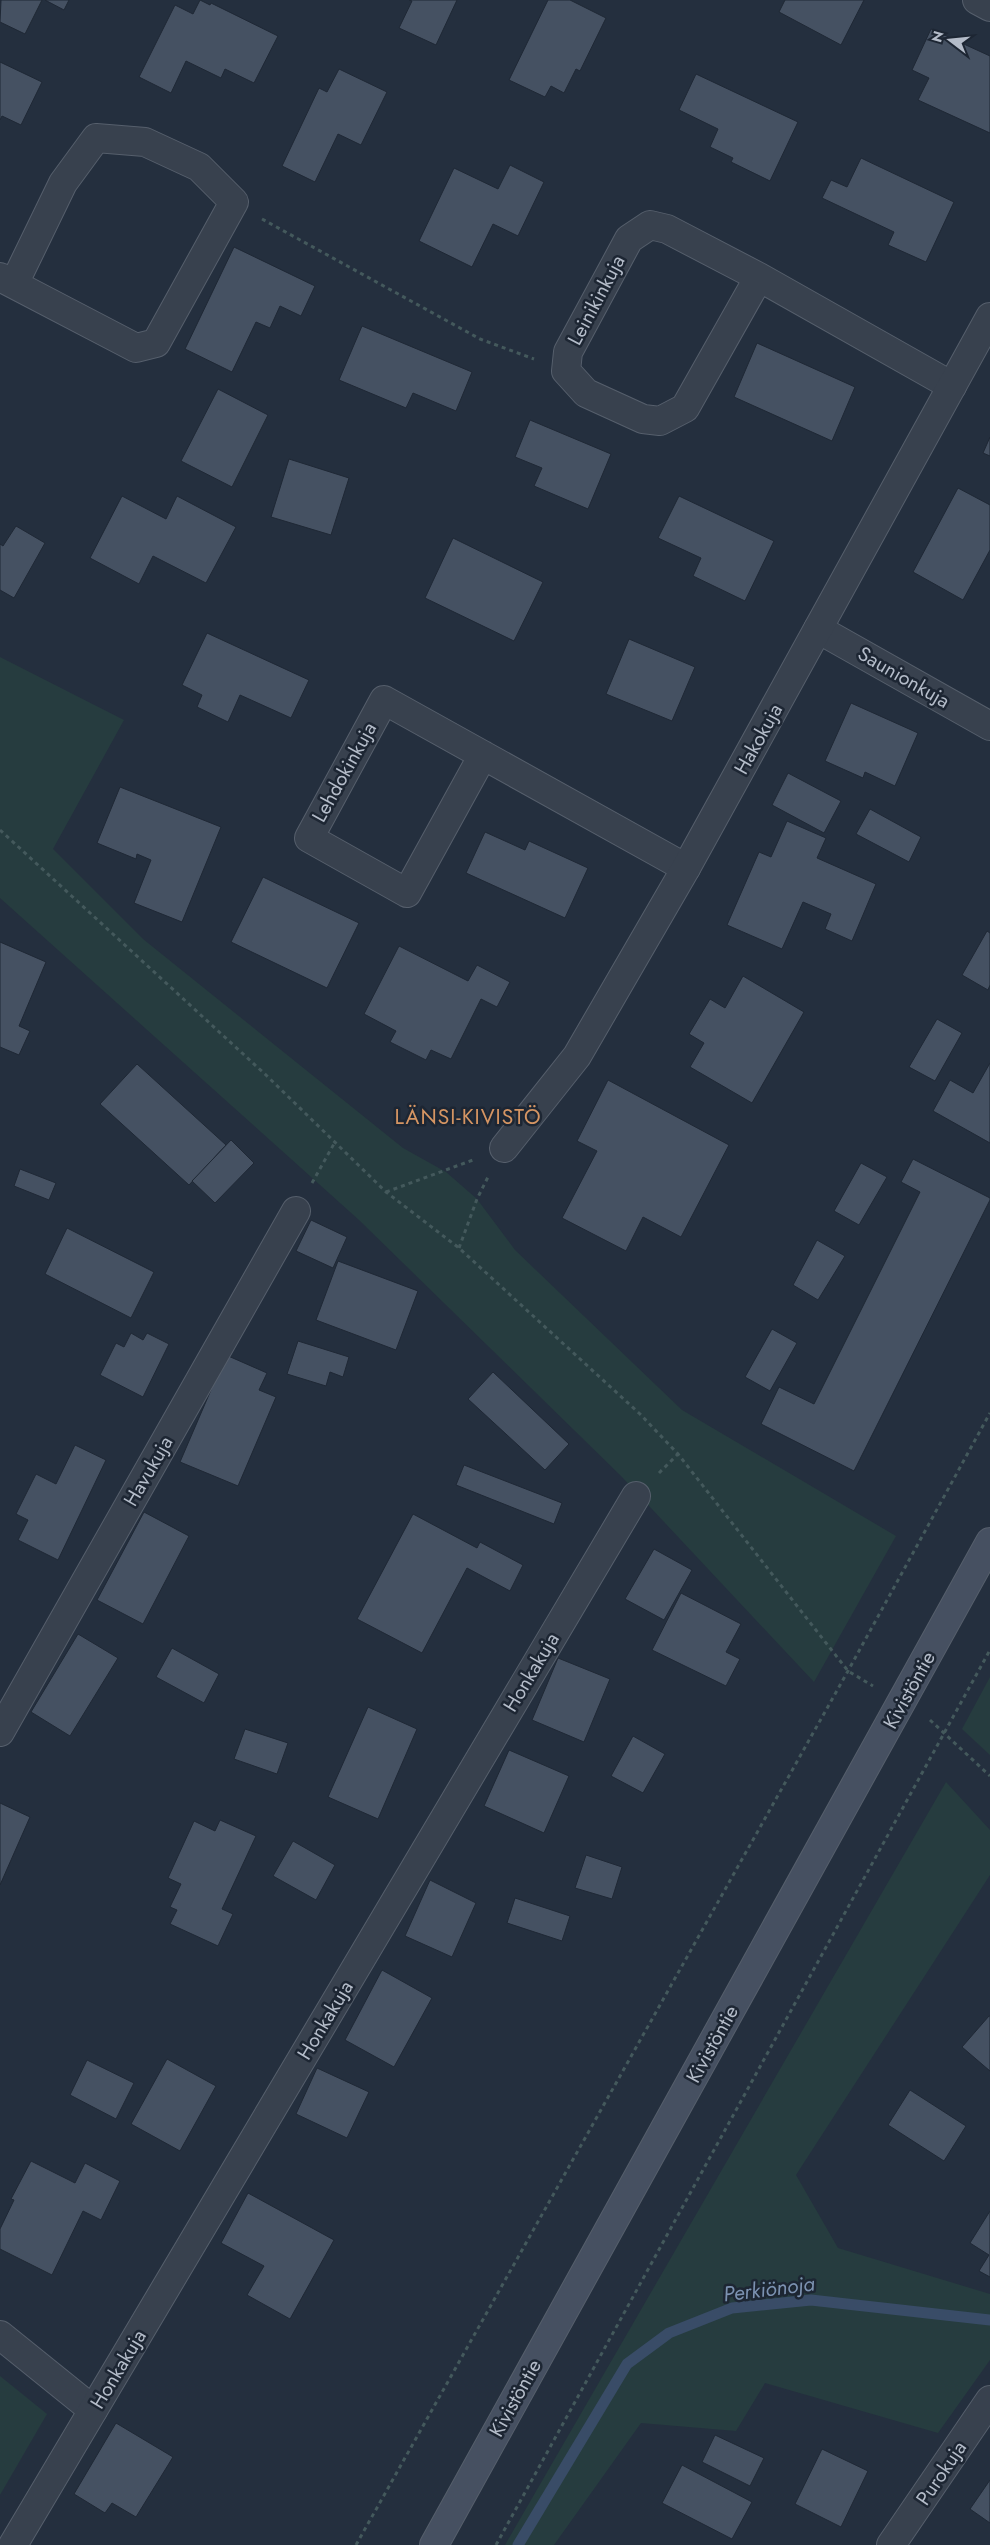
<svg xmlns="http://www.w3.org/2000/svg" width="990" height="2545" font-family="Jost,sans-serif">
<rect width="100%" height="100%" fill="#242f3e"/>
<g fill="#263c3f">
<path d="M0 657 124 720 53 849 143 939 403 1148 446 1172 477 1199 515 1250 682 1410 896 1536 814 1682 621 1476 359 1220 0 898Z"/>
<path d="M990 1677V1755L962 1729Z"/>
<path d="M946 1782 990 1830V1875L796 2175 838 2248 990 2294V2360L938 2433 765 2383 736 2431 641 2423 554 2545H505Z"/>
<path d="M0 2376 47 2414 0 2495Z"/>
</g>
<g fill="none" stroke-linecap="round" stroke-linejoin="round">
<path stroke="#394c67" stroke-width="11" d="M518 2545 627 2364 669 2333 732 2308 811 2300 990 2320"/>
</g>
<g fill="#455162" stroke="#1f2835">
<path d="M1 0H42L25 34 0 22Z"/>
<path d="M45 0H69L64 10Z"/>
<path d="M200 0 210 5 211 3 278 36 254 83 225 69 221 78 186 61 171 93 139 77 175 5 193 14Z"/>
<path d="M409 0H457L436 45 399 28 412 1Z"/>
<path d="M548 0H570L606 18 580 71 576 69 564 93 551 86 545 97 509 80Z"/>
<path d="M785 0H864L841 45 779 12Z"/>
<path d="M931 29 990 56V133L918 100 929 78 912 70Z"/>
<path d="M0 62 42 82 21 125 2 116 0 120Z"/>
<path d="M339 69 387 92 361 145 338 134 315 182 282 166 319 88 327 92Z"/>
<path d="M696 74 798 122 770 181 731 162 733 158 710 147 718 129 679 110Z"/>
<path d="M861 158 954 202 926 262 888 245 894 232 822 198 831 180 847 187Z"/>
<path d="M510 165 544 182 518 236 493 224 472 267 419 241 454 168 498 189Z"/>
<path d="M234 247 315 286 301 316 280 306 270 328 256 322 232 372 185 349Z"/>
<path d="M362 326 472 372 456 411 413 393 406 408 339 380Z"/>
<path d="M757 343 855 387 832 441 734 397Z"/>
<path d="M218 389 268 415 232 487 181 461Z"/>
<path d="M530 420 611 454 588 509 534 486 542 468 515 457Z"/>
<path d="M990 437V456L983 453Z"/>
<path d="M289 459 349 478 331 535 271 517Z"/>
<path d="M958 488 990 505V550L963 600 913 572Z"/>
<path d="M122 496 166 519 177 496 236 527 206 583 153 556 139 584 90 558Z"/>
<path d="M679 496 774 541 745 601 693 576 701 558 658 538Z"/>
<path d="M16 526 45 543 14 598 0 590V544L3 546Z"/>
<path d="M453 538 543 582 514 641 425 598Z"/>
<path d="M207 633 309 680 291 718 240 695 228 722 197 707 202 695 182 685Z"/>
<path d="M629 639 695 667 672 721 606 694Z"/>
<path d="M851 703 918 733 895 786 865 772 863 778 825 761Z"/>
<path d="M788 773 841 801 824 833 772 805Z"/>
<path d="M120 787 221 827 182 922 134 903 151 860 137 854 136 859 97 843Z"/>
<path d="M870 809 921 837 909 862 856 834Z"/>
<path d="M787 821 826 838 817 858 876 884 852 941 825 929 831 914 803 902 782 949 727 925 759 852 771 857Z"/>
<path d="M485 832 525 850 529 841 588 868 565 918 466 873Z"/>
<path d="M263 877 359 923 327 988 231 942Z"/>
<path d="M987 931 990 933V985L988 990 962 975Z"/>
<path d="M0 942 46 962 19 1026 30 1031 19 1055 0 1047Z"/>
<path d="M399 946 468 981 477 965 510 982 497 1007 481 999 451 1059 431 1050 426 1060 390 1042 396 1031 364 1014Z"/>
<path d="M743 976 804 1012 752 1103 690 1067 704 1043 689 1034 710 999 725 1008Z"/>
<path d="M937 1019 962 1033 935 1081 909 1067Z"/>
<path d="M990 1063V1143L933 1111 950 1080 973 1093Z"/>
<path d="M137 1064 226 1145 189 1185 100 1104Z"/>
<path d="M608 1080 729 1145 681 1237 643 1217 626 1251 562 1218 597 1151 577 1141Z"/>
<path d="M231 1140 254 1163 215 1203 192 1181Z"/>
<path d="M913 1159 990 1198V1200L854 1471 761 1424 779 1387 814 1404 920 1192 901 1182Z"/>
<path d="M861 1163 887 1177 859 1225 834 1211Z"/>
<path d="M20 1169 56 1183 49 1200 14 1186Z"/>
<path d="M311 1220 347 1237 333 1268 296 1251Z"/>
<path d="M67 1228 154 1272 131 1318 45 1274Z"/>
<path d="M817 1240 845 1256 818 1300 793 1285Z"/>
<path d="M338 1261 418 1291 396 1350 316 1320Z"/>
<path d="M772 1329 797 1343 770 1391 745 1377Z"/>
<path d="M131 1333 143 1340 147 1333 169 1344 143 1397 100 1375 116 1343 124 1347Z"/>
<path d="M298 1341 349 1357 343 1377 330 1372 326 1386 287 1374Z"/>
<path d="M226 1355 267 1373 259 1390 276 1397 238 1486 180 1462Z"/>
<path d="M493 1372 569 1444 545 1470 468 1399Z"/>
<path d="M75 1445 106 1460 58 1560 18 1540 28 1520 16 1514 36 1474 56 1484Z"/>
<path d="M464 1465 562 1503 554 1524 456 1485Z"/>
<path d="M144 1512 189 1536 143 1624 97 1600Z"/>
<path d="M413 1514 477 1548 480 1542 523 1565 510 1591 467 1568 422 1653 357 1619Z"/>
<path d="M654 1549 692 1570 664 1620 625 1599Z"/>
<path d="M681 1593 741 1624 726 1652 740 1659 726 1686 652 1650Z"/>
<path d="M78 1634 118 1658 70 1736 31 1712Z"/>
<path d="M172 1648 219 1674 204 1703 156 1677Z"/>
<path d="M558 1658 610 1679 584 1742 532 1720Z"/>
<path d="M368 1707 417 1729 378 1819 328 1797Z"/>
<path d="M245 1729 288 1743 277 1774 234 1759Z"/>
<path d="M633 1736 665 1754 643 1793 611 1776Z"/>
<path d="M509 1750 569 1776 544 1833 484 1806Z"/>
<path d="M0 1803 30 1817 0 1885Z"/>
<path d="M220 1820 256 1836 222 1909 233 1914 218 1946 170 1924 177 1910 170 1907 181 1884 168 1878 194 1821 215 1831Z"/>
<path d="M293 1841 335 1865 316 1900 273 1876Z"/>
<path d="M586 1855 622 1867 612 1899 575 1888Z"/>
<path d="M430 1880 476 1903 452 1957 405 1936Z"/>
<path d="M515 1898 570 1916 562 1941 507 1923Z"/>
<path d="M382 1970 432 1998 394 2067 345 2040Z"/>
<path d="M989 2016H990V2071L962 2047Z"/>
<path d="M167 2059 216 2086 180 2151 131 2124Z"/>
<path d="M87 2060 134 2083 116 2119 70 2095Z"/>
<path d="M317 2068 369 2092 347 2138 296 2114Z"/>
<path d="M910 2090 966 2126 944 2161 888 2125Z"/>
<path d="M31 2161 75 2183 85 2163 120 2181 101 2220 83 2211 52 2275 0 2249V2229L14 2200 11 2199Z"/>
<path d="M248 2193 334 2240 290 2319 247 2295 264 2266 221 2243Z"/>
<path d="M990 2211V2277L979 2271 989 2255 970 2243Z"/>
<path d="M116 2423 173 2457 136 2517 112 2503 105 2513 74 2494Z"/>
<path d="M715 2435 764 2458 750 2486 702 2462Z"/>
<path d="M822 2449 868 2471 841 2527 795 2504Z"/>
<path d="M682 2465 752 2502 732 2539 662 2503Z"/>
<path d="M990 2480V2523L970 2509Z"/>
</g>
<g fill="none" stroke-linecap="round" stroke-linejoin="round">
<defs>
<g id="minor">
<path d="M977 0 990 7"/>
<path d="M0 277 136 348 156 343 234 202 199 167 145 142 96 138 63 183 14 284"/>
<path d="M759 277 685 408 660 421 643 419 586 393 566 371 568 352 629 239 650 225 667 229 759 277 952 386"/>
<path d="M818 629 990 726"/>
<path d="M483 755 407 893 309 838 384 700 686 868"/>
<path d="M504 1148 577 1056 686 868 990 317"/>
<path d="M0 1732 296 1211"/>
<path d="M0 2335 93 2410"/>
<path d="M13 2545 636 1496"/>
<path d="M891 2545 990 2400"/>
</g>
<path id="secondary" d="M434 2545 990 1542"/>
</defs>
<use href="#minor" stroke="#565f6c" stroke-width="30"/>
<use href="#secondary" stroke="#565f6c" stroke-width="30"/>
<g stroke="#44595c" stroke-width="3" stroke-dasharray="4 4" stroke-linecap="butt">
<path d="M262 219 480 339 534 359"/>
<path d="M0 830 267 1076 386 1192 459 1248 640 1414 678 1454 848 1671 873 1686"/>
<path d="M312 1183 335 1142"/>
<path d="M386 1192 473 1160"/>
<path d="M459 1248 477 1199 488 1177"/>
<path d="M659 1473 678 1454"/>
<path d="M930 1720 990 1776"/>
<path d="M356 2545 848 1671 990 1413"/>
<path d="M496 2545 990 1650"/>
</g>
<use href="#minor" stroke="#38414e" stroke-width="28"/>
<use href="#secondary" stroke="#465061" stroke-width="28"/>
</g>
<g text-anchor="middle" stroke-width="5" stroke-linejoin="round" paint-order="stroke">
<g font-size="20" fill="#b4bcc9" stroke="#1d2633">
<text transform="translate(596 300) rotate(-62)" y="7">Leinikinkuja</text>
<text transform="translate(904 677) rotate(30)" y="7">Saunionkuja</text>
<text transform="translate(758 739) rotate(-61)" y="7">Hakokuja</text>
<text transform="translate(344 772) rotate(-61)" y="7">Lehdokinkuja</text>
<text transform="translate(148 1471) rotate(-60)" y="7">Havukuja</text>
<text transform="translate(531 1672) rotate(-59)" y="7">Honkakuja</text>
<text transform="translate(909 1690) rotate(-61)" y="7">Kivistöntie</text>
<text transform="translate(325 2020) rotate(-59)" y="7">Honkakuja</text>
<text transform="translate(712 2044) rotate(-61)" y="7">Kivistöntie</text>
<text transform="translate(118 2369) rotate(-59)" y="7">Honkakuja</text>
<text transform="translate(515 2398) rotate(-61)" y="7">Kivistöntie</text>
<text transform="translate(941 2473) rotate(-56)" y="7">Purokuja</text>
</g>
<g font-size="21" letter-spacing="1" fill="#d59563" stroke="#1d2633">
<text x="468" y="1124">LÄNSI-KIVISTÖ</text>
</g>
<g font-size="21" font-style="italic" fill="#7c92b1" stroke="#1d2633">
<text transform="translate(769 2289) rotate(-7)" y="7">Perkiönoja</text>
</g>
</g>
<g transform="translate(950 40) rotate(286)" stroke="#1d2633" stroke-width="4" paint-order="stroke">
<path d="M0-4L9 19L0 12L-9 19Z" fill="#b4bcc9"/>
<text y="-8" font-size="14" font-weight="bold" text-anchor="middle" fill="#b4bcc9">N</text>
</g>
</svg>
